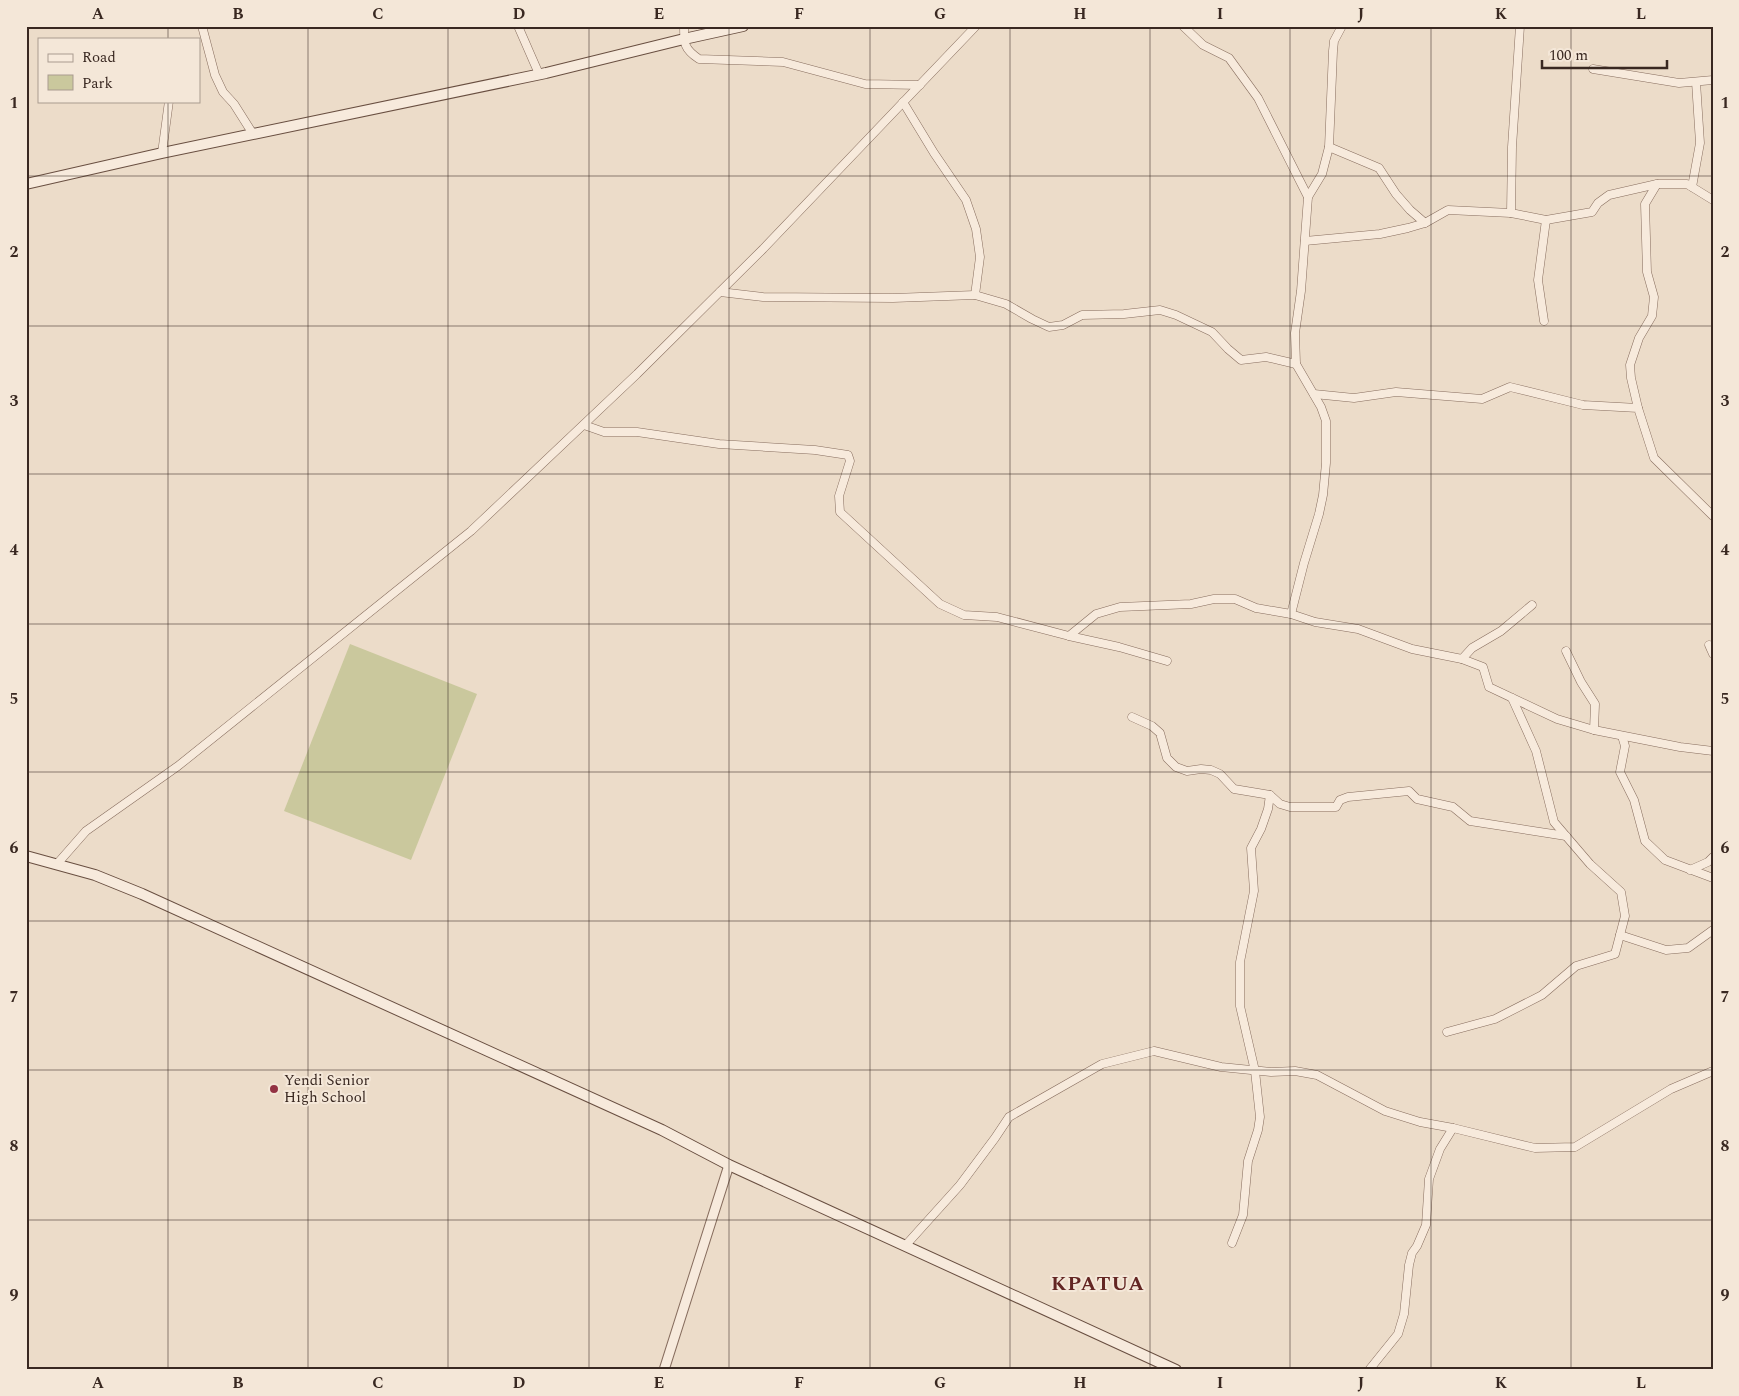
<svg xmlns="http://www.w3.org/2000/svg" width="1739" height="1396" font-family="Spectral,serif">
<rect width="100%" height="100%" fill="#ecdcc9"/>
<path fill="#cac89d" d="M350 644 477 694 411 860 284 811Z"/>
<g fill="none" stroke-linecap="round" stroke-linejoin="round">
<defs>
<g id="minor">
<path d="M202 26 215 75 223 92 234 104 253 134"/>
<path d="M518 26 539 74"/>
<path d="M684 26C684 44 684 49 699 59L783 62 865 84 920 85"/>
<path d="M1183 26 1203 45 1229 58 1258 98 1308 197"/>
<path d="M1593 69 1679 83 1713 80"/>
<path d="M903 102 934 153 966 200 976 229 980 257 975 295"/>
<path d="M1329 147 1379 168 1396 194 1410 210 1425 223"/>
<path d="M162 153 169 101"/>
<path d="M1692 187 1700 143 1696 82"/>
<path d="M1511 213 1512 147 1520 26"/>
<path d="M1305 241 1380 234 1408 228 1425 223 1448 210 1511 213 1546 220 1592 212 1598 203 1609 195 1657 184H1687L1713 200"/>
<path d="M720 292 763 297 893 298 975 295 1006 304 1032 319 1049 327 1063 325 1082 315 1124 314 1160 310 1176 315 1212 332 1228 349 1241 360 1266 357 1296 364"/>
<path d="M1544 321 1538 280 1546 220"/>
<path d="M1314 394 1354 398 1396 392 1482 399 1510 387 1583 405 1638 408 1654 458 1713 516"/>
<path d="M1638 408 1631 378 1630 365 1639 338 1652 316 1654 297 1647 272 1645 204 1657 184"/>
<path d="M584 425 604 432H637L719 444 815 450 848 455 850 461 839 496 840 512 940 604 964 615 997 617 1069 636 1119 647 1167 661"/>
<path d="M1291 614 1304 563 1319 514 1323 495 1326 463V421L1321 407 1296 364 1295 333 1301 291 1308 197 1322 174 1329 147 1333 51 1334 41 1342 26"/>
<path d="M1069 636 1096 614 1120 607 1191 604 1214 599H1235L1256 608 1291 614 1315 622 1358 629 1412 649 1462 659 1472 648 1501 631 1532 605"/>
<path d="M1709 645 1713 654"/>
<path d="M1566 651 1581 682 1595 704 1594 730"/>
<path d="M1462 659 1483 667 1489 687 1557 719 1594 730 1680 747 1713 751"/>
<path d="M1132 717 1152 726 1160 733 1167 758 1176 767 1187 771 1201 769 1211 770 1220 774 1234 789 1270 795 1280 804 1290 807H1336L1340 800 1348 797 1409 791 1417 799 1453 807 1470 821 1566 836"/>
<path d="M1622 736 1625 746 1620 772 1634 800 1645 841 1665 860 1713 878"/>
<path d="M57 864 86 831 178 766 471 531 637 374 763 249 976 26"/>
<path d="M1690 870 1708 862 1713 857"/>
<path d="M1620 935 1666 950 1688 948 1713 930"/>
<path d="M1447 1032 1495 1019 1542 995 1576 966 1615 954 1625 916 1621 892 1590 864 1554 822 1536 751 1512 698"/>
<path d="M1232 1243 1243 1215 1248 1161 1258 1130 1260 1117 1255 1071 1240 1006V962L1254 891 1251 848 1261 829 1268 809 1270 795"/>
<path d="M905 1246 960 1185 995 1138 1009 1117 1102 1064 1154 1051 1221 1067 1271 1072 1295 1071 1317 1075 1385 1111 1420 1122 1453 1128 1535 1148 1575 1147 1671 1089 1713 1071"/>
<path d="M1369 1370 1398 1334 1404 1314 1409 1265 1412 1253 1417 1246 1426 1225 1429 1179 1440 1149 1453 1128"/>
</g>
<path id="tertiary" d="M664 1370 729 1165"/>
<g id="secondary">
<path d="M26 184 162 153 546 73 684 39 743 26"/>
<path d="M26 856 95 875 142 894 662 1130 729 1165 1176 1370"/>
</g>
</defs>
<use href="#minor" stroke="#876d5e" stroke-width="9"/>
<use href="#tertiary" stroke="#876d5e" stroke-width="11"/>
<use href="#secondary" stroke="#694f41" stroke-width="12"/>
<use href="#minor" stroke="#f7eadc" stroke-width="8"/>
<use href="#tertiary" stroke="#f7eadc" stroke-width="9"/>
<use href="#secondary" stroke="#f7eadc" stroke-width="10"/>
</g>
<path fill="none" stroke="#392821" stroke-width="1" stroke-opacity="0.55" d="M168 26V39M308 26V1370M448 26V1370M589 26V1370M729 26V1370M870 26V1370M1010 26V1370M1150 26V1370M1290 26V1370M1431 26V1370M1571 26V1370M168 101V1370M26 176H1713M26 326H1713M26 474H1713M26 624H1713M26 772H1713M26 921H1713M26 1070H1713M26 1220H1713"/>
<circle fill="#933243" stroke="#f4e7d8" stroke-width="2" cx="274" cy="1089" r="5"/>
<g text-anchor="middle" stroke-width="4" stroke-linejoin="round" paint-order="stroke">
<g font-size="15" fill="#392821" stroke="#f4e7d8" text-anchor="start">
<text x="284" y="1085">Yendi Senior<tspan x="284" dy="17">High School</tspan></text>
</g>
<g font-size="20" font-weight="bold" letter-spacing="1" fill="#632623" stroke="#f4e7d8">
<text x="1098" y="1290">KPATUA</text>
</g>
</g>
<rect width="1739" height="1396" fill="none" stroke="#f4e7d8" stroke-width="55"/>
<rect x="38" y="38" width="162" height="65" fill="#f4e7d8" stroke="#a99b8f"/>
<rect x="48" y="54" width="25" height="8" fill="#f7eadc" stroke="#a99b8f"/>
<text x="82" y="62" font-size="15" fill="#392821">Road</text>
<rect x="48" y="75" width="25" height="15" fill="#cac89d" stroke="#a99b8f"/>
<text x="82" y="88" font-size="15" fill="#392821">Park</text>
<path d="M1542 60v8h125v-8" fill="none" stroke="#392821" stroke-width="2.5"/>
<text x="1549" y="60" font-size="15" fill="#392821" stroke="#f4e7d8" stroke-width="4" paint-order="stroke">100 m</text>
<rect x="28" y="28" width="1684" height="1340" fill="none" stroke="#392821" stroke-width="2"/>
<g font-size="16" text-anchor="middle" font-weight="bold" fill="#392821">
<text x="98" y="19">A</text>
<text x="238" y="19">B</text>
<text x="378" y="19">C</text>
<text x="519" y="19">D</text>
<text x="659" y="19">E</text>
<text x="799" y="19">F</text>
<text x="940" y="19">G</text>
<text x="1080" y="19">H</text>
<text x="1220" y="19">I</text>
<text x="1361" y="19">J</text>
<text x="1501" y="19">K</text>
<text x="1641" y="19">L</text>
<text x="14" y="108">1</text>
<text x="1725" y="108">1</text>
<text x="14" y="257">2</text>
<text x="1725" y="257">2</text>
<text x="14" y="406">3</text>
<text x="1725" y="406">3</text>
<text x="14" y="555">4</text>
<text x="1725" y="555">4</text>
<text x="14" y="704">5</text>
<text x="1725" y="704">5</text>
<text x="14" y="853">6</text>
<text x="1725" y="853">6</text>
<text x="14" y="1002">7</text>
<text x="1725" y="1002">7</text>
<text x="14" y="1151">8</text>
<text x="1725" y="1151">8</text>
<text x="14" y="1300">9</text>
<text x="1725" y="1300">9</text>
<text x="98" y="1388">A</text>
<text x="238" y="1388">B</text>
<text x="378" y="1388">C</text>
<text x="519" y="1388">D</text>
<text x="659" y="1388">E</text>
<text x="799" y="1388">F</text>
<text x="940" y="1388">G</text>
<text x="1080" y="1388">H</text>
<text x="1220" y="1388">I</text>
<text x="1361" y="1388">J</text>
<text x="1501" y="1388">K</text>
<text x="1641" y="1388">L</text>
</g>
</svg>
